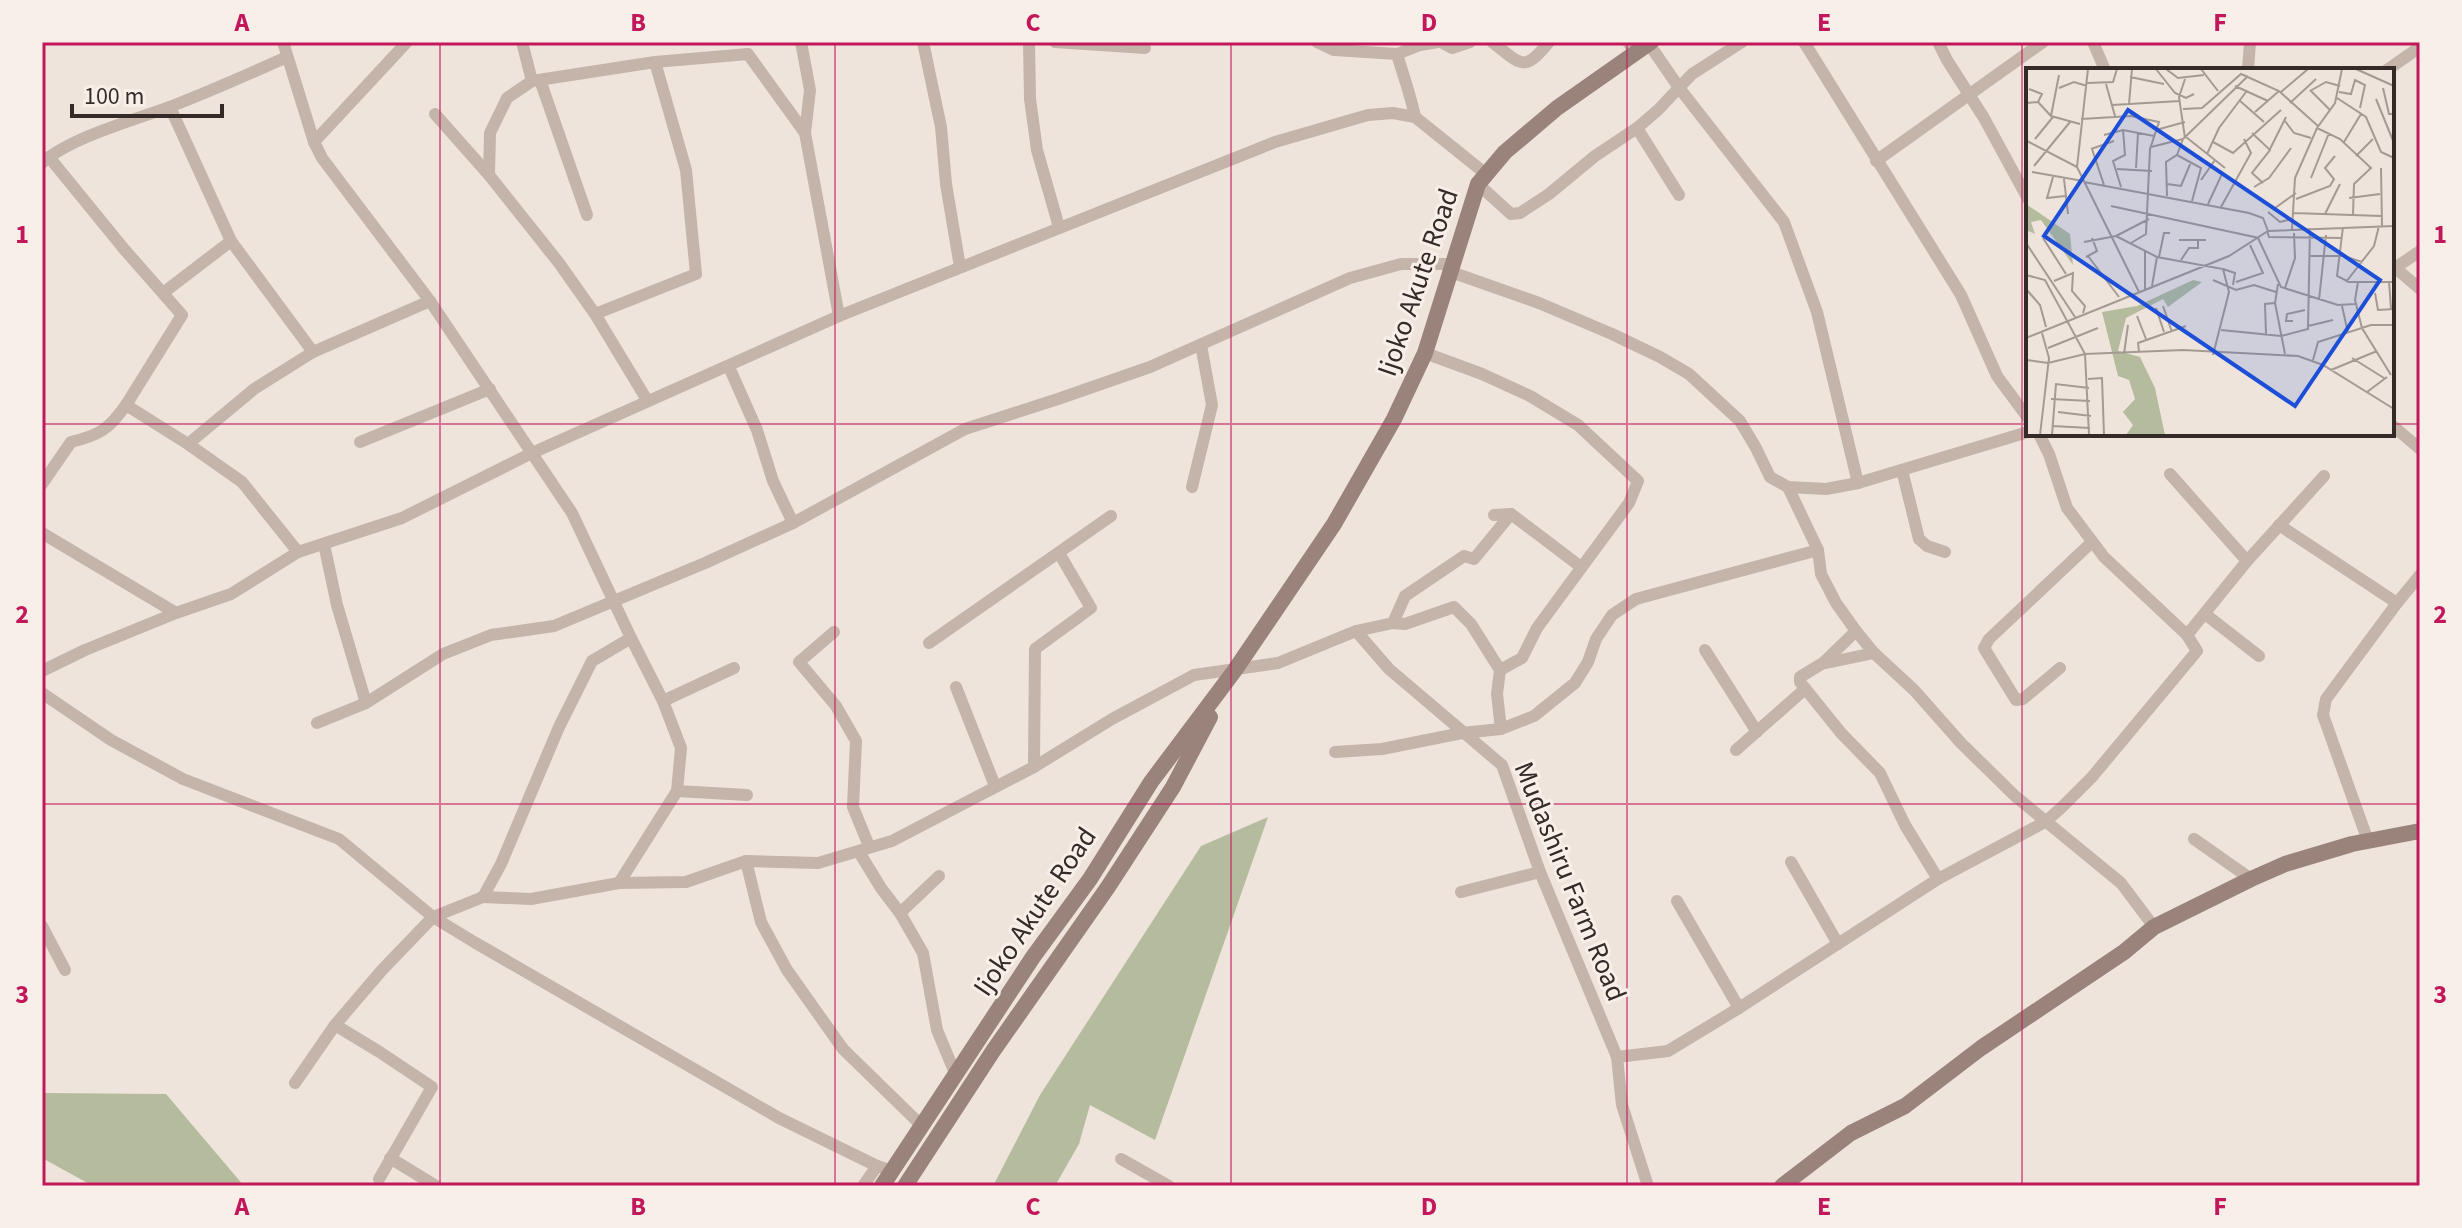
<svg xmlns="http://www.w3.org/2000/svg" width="2462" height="1228" font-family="'Source Sans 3',sans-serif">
<rect width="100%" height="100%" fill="#efe4dc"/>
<g fill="#b5bc9e">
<path d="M1268 817 1155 1140 1090 1105 1079 1144 1055 1186H993L1040 1095 1201 846Z"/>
<path d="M42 1093 166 1094 244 1186H93L42 1158Z"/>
</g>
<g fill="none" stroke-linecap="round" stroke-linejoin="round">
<g stroke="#c5b4a9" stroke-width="12">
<path d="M283 42 314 142 322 158 430 301 572 513 631 638 663 701 681 748 677 791 619 883"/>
<path d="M522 42 532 81"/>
<path d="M801 42 810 90 805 133"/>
<path d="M923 42 941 127 946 184 960 267"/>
<path d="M1029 42 1030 99 1037 150 1059 227"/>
<path d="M1055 42 1145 48"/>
<path d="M1317 42 1334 50 1397 54C1403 75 1411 96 1415 117"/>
<path d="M1441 42 1452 48 1470 42"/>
<path d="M1492 42C1521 64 1523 74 1549 42"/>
<path d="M1628 42 1636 53"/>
<path d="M1804 42 1961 295 1997 376 2028 418"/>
<path d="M1938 42 1947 60 1984 118 2028 199"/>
<path d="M2093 42 2105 70"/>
<path d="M1649 44 1680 89 1784 222 1817 312 1858 483"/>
<path d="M1397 54 1420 45 1438 42"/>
<path d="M2248 70 2250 42"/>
<path d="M2387 70 2420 47"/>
<path d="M540 80 587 215"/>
<path d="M170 107 231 241 313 352"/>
<path d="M435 114 489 175"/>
<path d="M1637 128 1679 195"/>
<path d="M314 142 407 42"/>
<path d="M49 157 124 249 182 315 126 405 188 444 242 482 298 552"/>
<path d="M1876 161 2043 42"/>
<path d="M42 163C71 137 135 120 172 106 211 91 249 74 287 57"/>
<path d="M1478 184 1511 214 1520 213 1549 194 1595 156 1637 128 1658 110 1692 74 1742 42"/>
<path d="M2392 265 2420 289"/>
<path d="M2395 268 2420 251"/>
<path d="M1451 272 1539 303 1612 334 1660 357 1689 374 1740 421 1756 448 1770 477 1788 487 1826 489 1858 483 2028 432"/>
<path d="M163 293 231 241"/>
<path d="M595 314 696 274 686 170 655 62"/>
<path d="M1425 353 1482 374 1530 396 1578 425 1638 481 1629 503 1537 628 1522 658 1500 670"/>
<path d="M729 367 757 430 773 481 793 523"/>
<path d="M647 400 595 314 559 263 489 175 490 133 507 98 532 81 655 62 748 54 805 133 839 316"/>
<path d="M2392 425 2420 449"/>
<path d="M360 442 490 389"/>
<path d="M188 444 254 389 313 352 430 301"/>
<path d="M1902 470 1919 539 1927 546 1945 552"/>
<path d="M2170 474 2247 561"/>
<path d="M42 484 71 442C100 435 109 429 126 405"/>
<path d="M1192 487 1212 405 1201 345"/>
<path d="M1788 487 1818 550 1821 574 1836 603 1856 631 1874 653 1914 690 1961 743 2015 796 2121 883 2154 927"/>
<path d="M1494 515 1511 514 1581 567"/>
<path d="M2279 525 2397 603"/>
<path d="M42 533 176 613"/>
<path d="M324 544 337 605 366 703"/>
<path d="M2205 614 2259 656"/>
<path d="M1393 623 1405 596 1464 556 1474 559 1511 514"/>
<path d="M1356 631 1393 623 1405 624 1454 607 1471 624 1500 670 1497 694 1501 729"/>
<path d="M1856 631 1823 663 1800 677V682L1841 733 1880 773 1905 825 1938 879"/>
<path d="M834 632 799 662 836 706 856 741 853 807 869 846"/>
<path d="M2187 635 2247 561 2324 476"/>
<path d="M929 643 1111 516"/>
<path d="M1705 650 1757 732"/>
<path d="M1826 663 1874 653"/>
<path d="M2060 668 2023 699 2016 700 1984 648 1989 639 2092 542"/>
<path d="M42 671 85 650 176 613 231 594 298 552 402 518 532 453 839 316 1275 142 1368 115 1393 113 1415 117 1486 174"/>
<path d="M956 687 995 786"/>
<path d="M42 693 111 740 183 779 339 839 433 917 474 942 779 1118 877 1166 893 1171"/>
<path d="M663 701 734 668"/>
<path d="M317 723 366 703 443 654 491 635 554 626 705 563 793 523 965 429 1058 399 1150 367 1350 278 1401 264H1453"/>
<path d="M1736 750 1805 689"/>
<path d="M1335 752 1382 749 1462 733 1501 729 1534 716 1575 683 1588 662 1596 639 1612 615 1636 599 1818 550"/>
<path d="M1034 767 1035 649 1091 608 1059 553"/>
<path d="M677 791 747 795"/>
<path d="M2194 839 2251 879"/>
<path d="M2368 841 2323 715 2326 699 2397 603 2420 575"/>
<path d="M859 852 881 888 900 913 923 953 937 1030 955 1073"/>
<path d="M746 861 761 922 787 970 843 1049 922 1126"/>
<path d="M1791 862 1838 944"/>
<path d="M1461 892 1540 872"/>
<path d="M483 897 531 899 619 883 686 882 746 861 818 863 892 841 1034 767 1112 719 1194 675 1278 663 1356 631 1389 669 1502 765 1540 872 1617 1057 1622 1105 1648 1186"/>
<path d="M1677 901 1739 1008"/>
<path d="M900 913 939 876"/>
<path d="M42 926 65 970"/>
<path d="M335 1025 378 1051 432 1087 379 1179"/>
<path d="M1617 1057 1668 1051 1739 1008 1938 879 2045 822 2061 808 2092 777 2197 651 2187 635 2104 557 2067 508 2049 454 2039 434"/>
<path d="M295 1083 335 1025 382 970 433 917 483 897 501 864 559 727 592 661 631 638"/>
<path d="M390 1158 436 1186"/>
<path d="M1121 1159 1169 1186"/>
<path d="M863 1186 877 1166"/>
</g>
<g stroke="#99837b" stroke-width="16">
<path d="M882 1186 1033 957 1090 879 1151 782 1235 670 1334 524 1394 419 1425 353 1478 184 1505 152 1557 108 1651 42"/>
<path d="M905 1186 993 1051 1108 887 1173 787 1210 717"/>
<path d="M1782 1186 1851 1133 1905 1106 1981 1048 2124 952 2154 927 2251 879 2285 864 2352 844 2420 831"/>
</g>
</g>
<path fill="none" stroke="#c2185b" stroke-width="2" stroke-opacity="0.55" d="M440 42V1186M835 42V1186M1231 42V1186M1627 42V1186M2022 42V1186M42 424H2028M2392 424H2420M42 804H2420"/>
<g text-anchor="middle" stroke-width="6" stroke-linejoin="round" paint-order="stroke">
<g font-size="28" fill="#342b28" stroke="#f7efe8">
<text transform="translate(1417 282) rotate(-71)" y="10">Ijoko Akute Road</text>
<text transform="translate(1571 881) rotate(68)" y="10">Mudashiru Farm Road</text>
<text transform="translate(1034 911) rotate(-56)" y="10">Ijoko Akute Road</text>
</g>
</g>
<g transform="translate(2026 68)">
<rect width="368" height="368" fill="#efe4dc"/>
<path d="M0 136 44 166 47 197 15 152 5 154 9 166 0 162ZM167 212 176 214 142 239 137 231 100 250 92 283 114 289 129 320 139 367H100L107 357 97 344 109 331 103 312 92 308 76 244 111 238Z" fill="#b5bc9e"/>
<path fill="none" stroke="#a49a94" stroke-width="2" d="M62 1 51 99 113 224M130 1 149 25 160 30 168 26M140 1 152 10 178 7M175 1 192 23M330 1 368 18M104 9 138 16M61 15 87 14 91 1M80 16 89 48M209 18 242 33M33 20 48 14 61 18M357 20 363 46H368M284 22 304 42M284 23 300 14 314 18M255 24 282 1M313 24 325 26 329 12 339 17 334 40M311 30 340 49 355 84 368 90M350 31 368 75M213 32 238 54M12 34 25 48 54 56M1 35 12 34 16 26 3 21M264 35 290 11M103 36 106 1M86 37 154 33M157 41 176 40 215 6 253 23 292 58M229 44 253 23M25 48 33 7M55 51 105 48 133 54 124 81 120 166 105 175M259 53 268 65 285 70M291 60 314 71 345 100 328 116 327 147M130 62 159 54M226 65 244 82 226 105 237 115M78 67 97 62 128 68M160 69 199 100M159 70 153 29 159 11M9 71 27 49M1 73 51 99M187 74 207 85 255 42M318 74 335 46M125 79 157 71M65 81 88 73M66 81 78 117M244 81 260 49M181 86 193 60 220 24M151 87 157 71 222 8M330 88 347 71M8 98 44 54M110 100 112 65M355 100 356 158M91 101 126 103M6 104 57 113M27 109 21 130 39 128M285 110 303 65M38 111 42 146M175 112 189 92M58 114 223 145 237 150 242 163M141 116 155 118 165 94M95 119 87 93 99 87 97 62M228 119 243 110 265 80M141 128 140 94 151 87 175 100 166 133M323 130 354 126M270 131 304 118 308 111 299 100 309 88M182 136 196 106M85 138 233 170M195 139 225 85 218 71M249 140 270 125M242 144 254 154 266 151M267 145 355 148M299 146 314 116M317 159 311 208 323 214H368M266 161 269 110 291 60 309 35 316 1M241 163 243 169 316 170M90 168 131 189 197 201 203 224 187 287M17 170 40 206M232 170 255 219 312 237 329 236M153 172H180M58 174 90 168 123 151M0 175 49 249M62 188 93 229M283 188H318L336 194M60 189 71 183 66 170M133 189 138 165H144M155 192 163 180H172V172M197 201 209 205 207 217M0 207 19 212 59 286 157 282 272 288 297 297 368 341M187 212 210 222 228 217 250 224M28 213 47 205 46 223 59 238 57 245M363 213 365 241M210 214 237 205 224 177M320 214 348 178 353 158M332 214 329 232 336 260 365 307M252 216 249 235 259 286M126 218 131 189M259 220 269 190 268 165M0 221 14 237 20 259M119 221V182M349 225 352 242 368 241M293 232 300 167M137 238 146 264M316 238 322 265M130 240 138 264M111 248 120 271M267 253H260L261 246 279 242M282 258 307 252M195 262 255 268 282 261 284 160M240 266 239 236 249 235M0 270 203 188 242 163 368 158M0 280V317M22 280 72 260M113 284 112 275 160 258M98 286 102 257M326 290 358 310M1 292 22 295 59 286 63 367M287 292 292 274 345 257H368M305 302 351 283M62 311 76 310 78 367M341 324 361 309M25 331 64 333M32 344 65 348M26 358 64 360M14 367 23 290 16 265M26 367 30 316 63 320"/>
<path fill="#1d4ed8" fill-opacity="0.15" stroke="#1d4ed8" stroke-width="4" d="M102 42 354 212 269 338 18 168Z"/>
<rect width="368" height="368" fill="none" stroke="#342b28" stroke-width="4"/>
</g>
<rect width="2462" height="1228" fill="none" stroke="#f7efe8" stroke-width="88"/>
<path d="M72 104v12h150v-12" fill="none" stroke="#342b28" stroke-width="4"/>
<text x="84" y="104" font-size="24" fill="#342b28" stroke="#f7efe8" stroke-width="6" paint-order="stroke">100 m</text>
<rect x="44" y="44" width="2374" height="1140" fill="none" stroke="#c2185b" stroke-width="3"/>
<g font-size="26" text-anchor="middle" font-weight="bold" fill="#c2185b">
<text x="242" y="31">A</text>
<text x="638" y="31">B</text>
<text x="1033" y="31">C</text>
<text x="1429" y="31">D</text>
<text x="1824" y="31">E</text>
<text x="2220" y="31">F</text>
<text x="22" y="243">1</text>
<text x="2440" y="243">1</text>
<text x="22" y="623">2</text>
<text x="2440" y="623">2</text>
<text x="22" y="1003">3</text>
<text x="2440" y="1003">3</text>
<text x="242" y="1215">A</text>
<text x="638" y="1215">B</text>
<text x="1033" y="1215">C</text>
<text x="1429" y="1215">D</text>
<text x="1824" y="1215">E</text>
<text x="2220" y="1215">F</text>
</g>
</svg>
